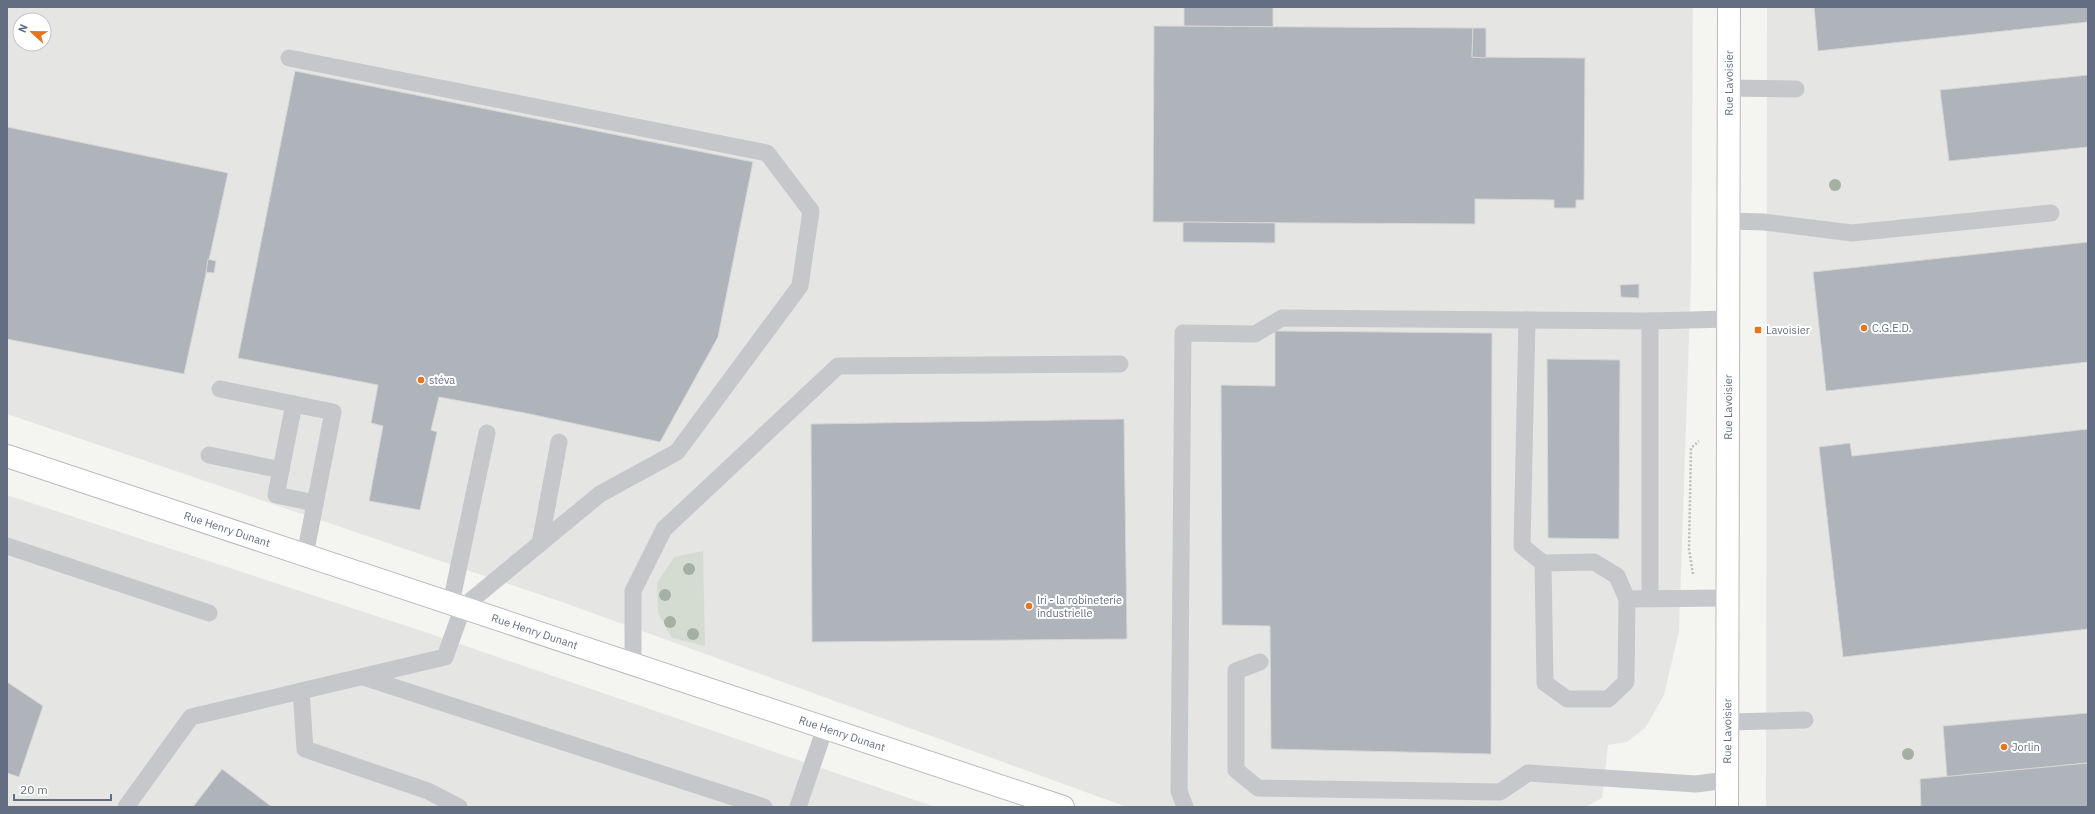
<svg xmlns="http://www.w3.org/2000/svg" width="2095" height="814" font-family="'IBM Plex Sans',sans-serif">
<rect width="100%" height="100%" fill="#f4f5f1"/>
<g fill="#e5e5e4" fill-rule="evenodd">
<path d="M7 7H1693L1691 280 1679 631 1664 695 1646 727 1627 742 1608 745 1602 798 1585 807H1127L562 602 7 414ZM20 20H44V44H20Z"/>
<path d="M1767 7H2088V807H1766Z"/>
<path d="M7 495 422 631 935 807H7Z"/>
</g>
<path fill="#d4dcd2" d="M703 551 705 646 672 638 658 613 657 583 674 557Z"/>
<g fill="#afb4ba" stroke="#d6d6d4">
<path d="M1184 7H1273V27L1184 26Z"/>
<path d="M1814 7H2088V22L1818 51Z"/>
<path d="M1154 26 1473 28 1472 57 1585 58 1584 200H1576V208H1554V200L1475 199V224L1153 222Z"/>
<path d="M1473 28H1486V58L1472 57Z"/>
<path d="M295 71 753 162 718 337 660 442 525 413 439 397 431 430 437 432 420 510 369 501 383 426 371 423 378 385 238 358Z"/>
<path d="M2088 75V147L1949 161 1940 90Z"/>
<path d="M7 127 228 173 184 374 7 339Z"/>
<path d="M1183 222 1275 223V243L1183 242Z"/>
<path d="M2088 242V362L1826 391 1813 272Z"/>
<path d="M208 259 216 261 214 273 206 272Z"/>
<path d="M1639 284V298L1621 297 1620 285Z"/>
<path d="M1275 331 1492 333 1491 754 1271 749 1270 626 1222 625 1221 385 1275 386Z"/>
<path d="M1547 359 1620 360 1619 539 1548 538Z"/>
<path d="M1124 419 1127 639 812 642 811 424Z"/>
<path d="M2088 429V629L1843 657 1819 447 1850 443 1852 456Z"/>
<path d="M7 682 43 706 19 777 7 773Z"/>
<path d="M2088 713V763L1947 777 1943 726Z"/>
<path d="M2088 763V807H1921L1920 779Z"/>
<path d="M222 769 272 807H193Z"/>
</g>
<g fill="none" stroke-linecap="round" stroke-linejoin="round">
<defs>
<g id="secondary">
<path id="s1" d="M7 456 1063 807"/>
<path id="s2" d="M1727 807 1729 7"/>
</g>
</defs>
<use href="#secondary" stroke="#b7babf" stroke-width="24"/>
<path stroke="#bcbdc0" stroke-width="2.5" stroke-dasharray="2 2" stroke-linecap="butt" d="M1693 574 1689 549 1691 448 1699 441"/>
<g stroke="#c5c7cb" stroke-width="17">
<path d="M1729 88 1796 89"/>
<path d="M1729 221 1764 222 1852 233 2051 213"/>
<path d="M1527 320 1522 546 1543 563"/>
<path d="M220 389 333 412 305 555"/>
<path d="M294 404 276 495 315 503"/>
<path d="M209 455 281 470"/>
<path d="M540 544 559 442"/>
<path d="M7 546 209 613"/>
<path d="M1650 598V321"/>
<path d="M1627 599 1617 576 1594 562 1543 563 1545 683 1567 699H1608L1626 682 1627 599 1727 598"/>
<path d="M451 603 487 433"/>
<path d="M1260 662 1236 671V770L1258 788 1500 792 1528 773 1696 784 1727 780"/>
<path d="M633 664V591L664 529 838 366 1120 364"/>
<path d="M363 677 764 807"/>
<path d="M301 691 305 749 428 791 459 807"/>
<path d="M1727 722 1805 720"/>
<path d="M126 807 191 717 445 657 463 607 600 494 677 452 800 286 811 211 767 153 289 58"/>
<path d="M798 807 825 728"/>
<path d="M1185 807 1179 791 1183 333 1255 334 1282 318 1650 321 1729 319"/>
</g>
<use href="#secondary" stroke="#fff" stroke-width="22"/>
</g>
<g fill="#a4b1a2">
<circle cx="1835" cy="185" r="6"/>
<circle cx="689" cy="569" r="6"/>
<circle cx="665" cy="595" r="6"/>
<circle cx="670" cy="622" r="6"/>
<circle cx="693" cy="634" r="6"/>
<circle cx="1908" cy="754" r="6"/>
</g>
<g fill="#e67520" stroke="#fff" stroke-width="1.5">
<circle cx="1864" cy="328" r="4"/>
<rect x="1754" y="326" width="8" height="8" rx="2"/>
<circle cx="421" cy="380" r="4"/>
<circle cx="1029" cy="606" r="4"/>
<circle cx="2004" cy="747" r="4"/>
</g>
<g text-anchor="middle" stroke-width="4" stroke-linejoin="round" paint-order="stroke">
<g font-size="11" fill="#636e82" stroke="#fff">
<text dy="4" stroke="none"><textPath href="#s2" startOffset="724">Rue Lavoisier</textPath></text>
<text dy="4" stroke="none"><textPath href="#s2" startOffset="400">Rue Lavoisier</textPath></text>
<text dy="4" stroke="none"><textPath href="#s1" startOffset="232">Rue Henry Dunant</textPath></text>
<text dy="4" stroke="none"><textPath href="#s1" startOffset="556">Rue Henry Dunant</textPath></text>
<text dy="4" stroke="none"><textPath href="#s2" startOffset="76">Rue Lavoisier</textPath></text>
<text dy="4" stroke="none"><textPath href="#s1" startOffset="880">Rue Henry Dunant</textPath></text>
</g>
<g font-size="11" fill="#636e82" stroke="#fff" text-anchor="start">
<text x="1872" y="332">C.G.E.D.</text>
<text x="1766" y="334">Lavoisier</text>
<text x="429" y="384">stéva</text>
<text x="1037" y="604">lri - la robineterie<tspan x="1037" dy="13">industrielle</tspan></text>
<text x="2012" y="751">Jorlin</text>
</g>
</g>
<rect width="2095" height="814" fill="none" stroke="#636e82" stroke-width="16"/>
<g transform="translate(32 32) rotate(292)"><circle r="19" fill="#ffffff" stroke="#c1c5cd"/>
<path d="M0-3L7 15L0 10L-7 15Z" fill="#e67520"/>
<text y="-6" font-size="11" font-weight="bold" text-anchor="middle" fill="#636e82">N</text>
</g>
<path d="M14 794v6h97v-6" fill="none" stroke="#636e82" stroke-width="2"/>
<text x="20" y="794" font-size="12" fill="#636e82" stroke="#ffffff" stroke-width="3" paint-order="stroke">20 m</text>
</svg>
